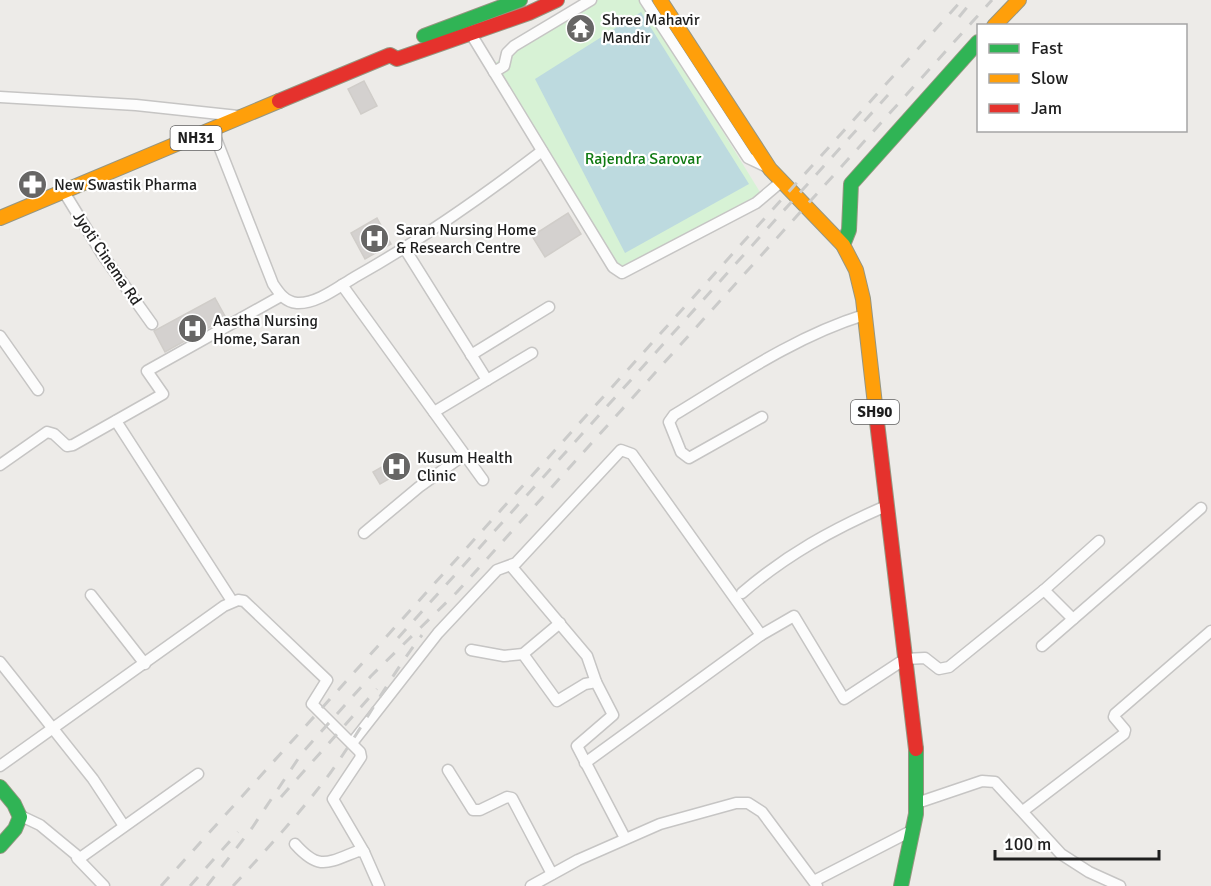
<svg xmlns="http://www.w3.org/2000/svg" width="1211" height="886" font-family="Signika,sans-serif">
<rect width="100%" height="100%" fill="#edebe8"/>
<path fill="#d7f2d5" d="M598 0H642L763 197 618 276 490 66Z"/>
<path fill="#bddadf" d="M641 12 749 184 625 253 535 79Z"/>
<g fill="#d4d1cf" stroke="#d0cdc9" stroke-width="1.5">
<path d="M364 81 377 106 361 114 348 89Z"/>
<path d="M568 213 581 234 545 257 532 236Z"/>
<path d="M377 218 391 244 365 259 351 233Z"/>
<path d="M215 298 226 318 165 352 154 331Z"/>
<path d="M401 456 408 468 380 484 373 472Z"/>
</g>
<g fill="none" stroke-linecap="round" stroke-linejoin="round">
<defs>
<g id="street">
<path d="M645 0 748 158 767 167"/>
<path d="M471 34 613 267 622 273 756 203 782 181"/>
<path d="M494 72 504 66 507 53 514 46 591 0"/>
<path d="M0 97 136 105 238 116"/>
<path d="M213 131 273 284C279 293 285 302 297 303 317 304 338 287 355 277 421 240 482 197 542 151"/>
<path d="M64 192 102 254 152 324"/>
<path d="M405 249 487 380"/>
<path d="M342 285 483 480"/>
<path d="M0 336 38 390"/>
<path d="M471 355 549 307"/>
<path d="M434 412 532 353"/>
<path d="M762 417 689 458 681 452 669 422 674 415C735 378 796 336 864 315"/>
<path d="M116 421 232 601"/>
<path d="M0 465 47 432 54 434 67 446 73 445 163 394 147 371 281 296"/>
<path d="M364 533 419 487 464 455"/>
<path d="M511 566 587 656 596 682"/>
<path d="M1044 590 1073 619"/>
<path d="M742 593C786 555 833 529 886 506"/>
<path d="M91 595 145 664"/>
<path d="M1042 646 1201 508"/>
<path d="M471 650 504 656 523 654 560 623"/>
<path d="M523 654 557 701 585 684 596 682 613 715 577 746 625 838"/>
<path d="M0 662 93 779 124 826"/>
<path d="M352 743 438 633 497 570 516 563 621 450 632 454 761 635 794 616 844 699 905 659 925 658 939 669 949 667 1044 590 1099 541"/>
<path d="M585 763 761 635"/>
<path d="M0 766 224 606 238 600 244 601 327 680 312 704 360 752 361 757 333 799 364 852"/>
<path d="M448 770 473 810H480L507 797 512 798 552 874"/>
<path d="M917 803 982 781 995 782 1061 854 1089 872 1120 886"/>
<path d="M1023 811 1124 734 1125 730 1114 717 1115 714 1211 631"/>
<path d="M21 816 40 825 80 858 198 774"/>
<path d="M295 844C319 871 327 863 358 851L364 852 379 886"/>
<path d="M77 858 104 886"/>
<path d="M814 881 913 830"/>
<path d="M531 886 578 860 660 824 736 803H748L762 812 817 886"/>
</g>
<g id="fast">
<path d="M424 36 520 0"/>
<path d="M843 245 849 230 851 184 978 42"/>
<path d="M0 787 14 804 20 817 15 829 0 846"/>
<path d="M901 886 916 814V749"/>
</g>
<g id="slow">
<path d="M660 0 770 169 843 245 856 270 863 299 877 422"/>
<path d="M994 26 1019 0"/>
<path d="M0 218 279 101"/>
</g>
<g id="jam">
<path d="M279 101 390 55 397 59 529 13 557 0"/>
<path d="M877 422 916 749"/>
</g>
</defs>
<use href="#street" stroke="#c6c5c4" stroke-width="13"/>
<use href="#fast" stroke="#969681" stroke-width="16"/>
<use href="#slow" stroke="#969681" stroke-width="16"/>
<use href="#jam" stroke="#969681" stroke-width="16"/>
<use href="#street" stroke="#fcfcfc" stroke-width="10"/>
<use href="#fast" stroke="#30b455" stroke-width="14"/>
<use href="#slow" stroke="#ff9f0a" stroke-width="14"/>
<use href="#jam" stroke="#e5322d" stroke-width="14"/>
<g stroke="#cbcbca" stroke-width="3" stroke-dasharray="12 12" stroke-linecap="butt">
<path d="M959 17 973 0"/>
<path d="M398 638 888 95"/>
<path d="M281 797 377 689"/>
<path d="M161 886 962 0"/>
<path d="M190 886 238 832"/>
<path d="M207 886 252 828 302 753 371 676 457 592 992 0"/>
<path d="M233 886C267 849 301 812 331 772 363 727 389 678 422 635"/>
</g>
</g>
<defs>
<symbol id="temple-disc" viewBox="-11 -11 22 22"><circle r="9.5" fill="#676665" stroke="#fff"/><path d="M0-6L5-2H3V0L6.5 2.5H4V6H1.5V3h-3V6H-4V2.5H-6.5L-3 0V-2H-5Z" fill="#fff"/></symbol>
<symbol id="pharmacy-disc" viewBox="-11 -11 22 22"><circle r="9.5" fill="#676665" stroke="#fff"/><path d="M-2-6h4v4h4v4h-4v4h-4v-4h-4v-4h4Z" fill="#fff"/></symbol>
<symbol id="hospital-disc" viewBox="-11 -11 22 22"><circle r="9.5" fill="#676665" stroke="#fff"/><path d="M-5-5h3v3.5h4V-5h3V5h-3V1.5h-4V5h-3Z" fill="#fff"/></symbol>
</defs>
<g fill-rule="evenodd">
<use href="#temple-disc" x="564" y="12" width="33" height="33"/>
<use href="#pharmacy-disc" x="16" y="168" width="33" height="33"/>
<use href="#hospital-disc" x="358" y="222" width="33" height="33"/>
<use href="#hospital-disc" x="176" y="312" width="33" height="33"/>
<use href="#hospital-disc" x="380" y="450" width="33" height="33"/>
</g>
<g text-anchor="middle" stroke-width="4.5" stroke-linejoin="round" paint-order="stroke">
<g fill="#fff" stroke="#626262" stroke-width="1.5">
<rect x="170.5" y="126" width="51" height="24" rx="4.5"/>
<rect x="851" y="400" width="48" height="24" rx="4.5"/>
</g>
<g font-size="15" font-weight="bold" fill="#1f1f1f">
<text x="196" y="143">NH31</text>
<text x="875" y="417">SH90</text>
</g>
<g font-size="16" fill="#1f1f1f" stroke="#fff" text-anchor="start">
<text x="602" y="25">Shree Mahavir<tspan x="602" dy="18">Mandir</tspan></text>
<text x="54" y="190">New Swastik Pharma</text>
<text x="396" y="235">Saran Nursing Home<tspan x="396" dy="18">&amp; Research Centre</tspan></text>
<text x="213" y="326">Aastha Nursing<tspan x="213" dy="18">Home, Saran</tspan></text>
<text x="417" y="463">Kusum Health<tspan x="417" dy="18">Clinic</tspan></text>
</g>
<g font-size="16" fill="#107a13" stroke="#fff">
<text x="643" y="164">Rajendra Sarovar</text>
</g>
<g font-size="16" fill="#1f1f1f" stroke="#fff">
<text transform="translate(108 258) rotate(56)" y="6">Jyoti Cinema Rd</text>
</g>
</g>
<rect x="977" y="24" width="210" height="108" fill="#ffffff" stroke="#a5a5a5" stroke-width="1.5"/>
<rect x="989" y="44" width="30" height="9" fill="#30b455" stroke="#a5a5a5" stroke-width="1.5"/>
<text x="1031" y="54" font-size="18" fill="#1f1f1f">Fast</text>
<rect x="989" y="74" width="30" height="9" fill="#ff9f0a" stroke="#a5a5a5" stroke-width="1.5"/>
<text x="1031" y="84" font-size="18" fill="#1f1f1f">Slow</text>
<rect x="989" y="104" width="30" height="9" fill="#e5322d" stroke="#a5a5a5" stroke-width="1.5"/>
<text x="1031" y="114" font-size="18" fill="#1f1f1f">Jam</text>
<path d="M995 850v9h164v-9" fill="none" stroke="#1f1f1f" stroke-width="3"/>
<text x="1004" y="850" font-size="18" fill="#1f1f1f" stroke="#ffffff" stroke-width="4.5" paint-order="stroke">100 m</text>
</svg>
